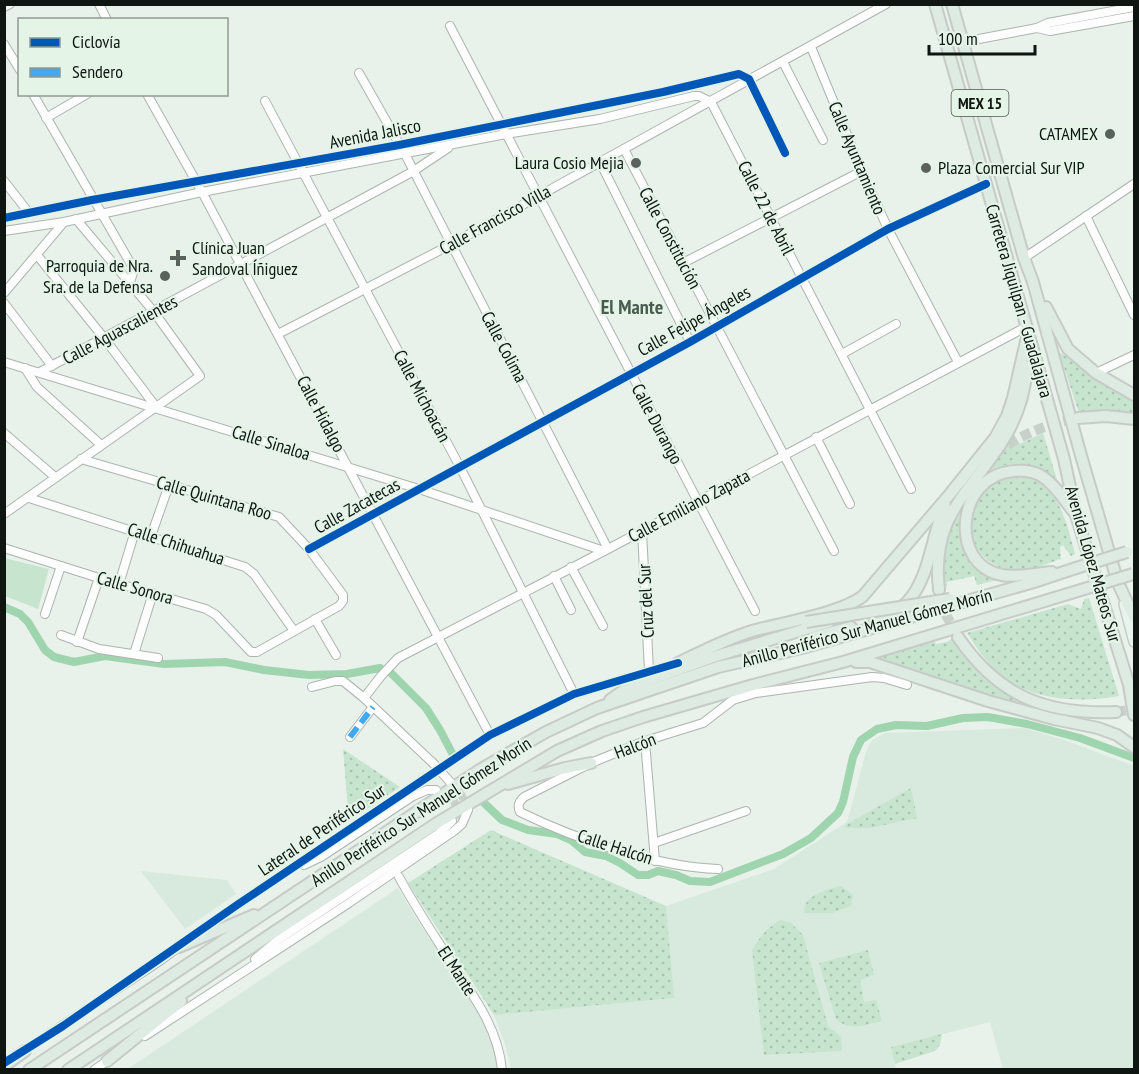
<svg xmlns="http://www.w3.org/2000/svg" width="1139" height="1074" font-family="'PT Sans Narrow',sans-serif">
<defs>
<pattern id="grass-dots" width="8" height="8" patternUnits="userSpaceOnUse" patternTransform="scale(1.5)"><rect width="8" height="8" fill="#c6e4ce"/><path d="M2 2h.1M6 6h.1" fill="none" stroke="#a9c3b0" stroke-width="1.8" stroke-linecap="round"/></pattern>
</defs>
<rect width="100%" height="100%" fill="#e8f1ea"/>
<g fill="#d8eadd">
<path d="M1025 728 1067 741 1134 766V1069H1003L990 1022 892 1047 896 1069H511L505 1044 494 1015 673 998 666 906 774 869 847 822 866 752 871 741 885 733Z"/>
<path d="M141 871 227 880 236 894 185 929Z"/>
<path d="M398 888 414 915 476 1008 494 1049 499 1069 126 1070Z"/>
</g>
<g fill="url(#grass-dots)">
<path d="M1059 352 1134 400V415L1108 410 1079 413Z"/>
<path d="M1043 433 1058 483C1011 433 938 490 965 548 972 563 982 573 997 580L977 585 974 576 947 582 946 590 943 556 952 515 1008 437 1013 447Z"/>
<path d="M1021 476C1026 477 1031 478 1035 480 1060 490 1069 531 1075 554L1071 556 1063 545 1060 547 1061 559C1048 563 1030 572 1016 571 957 566 952 483 1021 476Z"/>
<path d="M1089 598 1119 696C1080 703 1030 701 999 673 986 662 976 647 967 633L1068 604 1081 609 1084 599Z"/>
<path d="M952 639C975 675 994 690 1033 708L1007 702 873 658 934 641 936 644 947 642Z"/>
<path d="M343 749 400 787 349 821Z"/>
<path d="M911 788 917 818 870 828H846L844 826Z"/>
<path d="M491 830 666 906 674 998 494 1015 408 883Z"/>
<path d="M841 886 853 895 851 906 832 913H804C802 896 827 889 841 886Z"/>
<path d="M781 920 791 923 803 935 828 1026 841 1037 842 1051 764 1055 752 950C760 937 767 927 781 920Z"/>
<path d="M868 950 874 975 860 980 864 1002 876 1000 882 1021C865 1025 850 1032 836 1019L819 963Z"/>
<path d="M942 1034 940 1045 935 1051 895 1064 891 1047Z"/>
</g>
<path fill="#c6e4ce" d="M4 558 49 569 38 609 5 596Z"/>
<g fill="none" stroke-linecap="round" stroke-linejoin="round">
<g stroke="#9ed4ae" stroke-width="8">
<path d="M4 607 20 614 28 622 45 650 54 657 74 662 105 656 164 664 225 662 264 670 309 675 347 674 380 668"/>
<path d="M391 673 426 708 440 730 452 753"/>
<path d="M483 802 502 820 528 830 557 834 571 840 585 852 606 856 620 863 638 875H648L658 871 676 875 690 881 710 882 783 854 811 838 838 813 843 802 853 757 861 740 877 729 896 725 927 726 963 718 988 717 1027 724 1080 738 1134 758"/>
</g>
<g stroke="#c7d0c9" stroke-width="8" stroke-dasharray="8 4" stroke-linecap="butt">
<path d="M452 783 462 796 467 808"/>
<path d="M443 791C453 795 457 804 456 814"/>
</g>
<g stroke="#c7d0c9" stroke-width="10" stroke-dasharray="10 5" stroke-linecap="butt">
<path d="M996 453C1021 434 1048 424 1078 418"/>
<path d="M941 599 946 615 958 636"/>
<path d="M1116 712 1134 709"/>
</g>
<defs>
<g id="minor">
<path d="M99 4 107 20"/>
<path d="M4 7 10 4"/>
<path d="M450 26 755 611"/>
<path d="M1037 28 1050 31 1134 16"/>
<path d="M963 42 1037 28 1048 23 1134 7"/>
<path d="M4 44 20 70"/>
<path d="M811 47 862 171 888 229 958 362"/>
<path d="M783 62 823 140"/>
<path d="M359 73 405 154 608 549"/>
<path d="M33 94 132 266 133 273 130 282"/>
<path d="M147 94 202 192 490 735"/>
<path d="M265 101 460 467 574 694"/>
<path d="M711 102 911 489"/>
<path d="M46 118 87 94"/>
<path d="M624 149 834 551"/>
<path d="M600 162 690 342"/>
<path d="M4 181 29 213"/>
<path d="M1086 216 1134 315"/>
<path d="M4 218 92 200 399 145 663 92 739 74 749 79 785 153"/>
<path d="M4 231 64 222 202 192 506 134 600 119 694 96H699L711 102"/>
<path d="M37 255 104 338 156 407"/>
<path d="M1024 258 1134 184"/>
<path d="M683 263 862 171"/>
<path d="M4 293 64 222"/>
<path d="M4 303 52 366"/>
<path d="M278 334 450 245 886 4"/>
<path d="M842 354 896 324"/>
<path d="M4 362 419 489 604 551"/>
<path d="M25 368 37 387 100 444"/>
<path d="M40 372 412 172 448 148"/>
<path d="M1096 373 1134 355"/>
<path d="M4 433 55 477"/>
<path d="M816 437 850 504"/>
<path d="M29 498 245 567 254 574 294 631"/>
<path d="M4 514 200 376 154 312 76 219"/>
<path d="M642 531 649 671"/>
<path d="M151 536 169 485"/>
<path d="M4 548 99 578 206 609 216 615 251 652H257L339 606 343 601V595L309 549 279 517 81 459"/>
<path d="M309 549 690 342 888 229 986 184"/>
<path d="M571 567 603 626"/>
<path d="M554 576 571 610"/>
<path d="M119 584 135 531"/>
<path d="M45 614 61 566"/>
<path d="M315 619 336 655"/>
<path d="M61 635 99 649 158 658"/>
<path d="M77 642 99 578"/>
<path d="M134 654 153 593"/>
<path d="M312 687 335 681H343L364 698 435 765 451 783"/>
<path d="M364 698 381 676 398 658 608 549 1026 327"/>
<path d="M350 737 373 707"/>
<path d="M645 741 655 861"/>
<path d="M654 843 746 811"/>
<path d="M304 865 321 857 413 796 427 790H436"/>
<path d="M718 869C657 867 575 839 520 812 517 805 519 802 524 797L591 763 645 741 703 723 733 700 756 693 872 677 884 678 907 685"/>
<path d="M399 877C414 905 432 932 449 959 472 994 498 1027 502 1070"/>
<path d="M255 959 278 940 438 834 452 821"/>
<path d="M145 1036 349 903 454 831 462 824 468 810"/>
<path d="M21 1053 161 960 237 905 490 735 574 694 678 663"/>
<path d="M94 1070 110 1059"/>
</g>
<path id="major" d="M1124 604 1134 642"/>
<g id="highway">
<path d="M935 4 1064 459 1076 515 1129 685 1134 715"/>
<path d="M952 4 1024 258 1033 282 1080 452 1118 583 1134 617"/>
<path d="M1046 307 1068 349 1096 373 1134 395"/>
<path d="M1078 418 1106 416 1134 419"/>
<path d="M1052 572C1036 573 1018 578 1002 575 948 565 956 475 1014 471 1023 470 1032 471 1040 475 1055 484 1064 500 1074 512"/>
<path d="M939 590C931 518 965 498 1000 445 1016 421 1025 395 1027 367"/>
<path d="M875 621C931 605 926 549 945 505"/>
<path d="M814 637 851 627"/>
<path d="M958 637C998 696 1046 715 1116 712"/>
<path d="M856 662H870L988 701 1054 719 1098 728 1117 735 1134 747"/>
<path d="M678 663C703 651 726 639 752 631 781 623 842 613 863 596L950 494 995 438 1007 416 1013 398 1027 337"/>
<path d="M610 700 627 688 713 657 829 622"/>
<path d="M508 784 565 768 591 763"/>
<path d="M179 947 254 915"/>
<path d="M107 1061 181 1001"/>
<path d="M4 1066 25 1051"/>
<path d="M29 1070 481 769 546 732 597 708 718 667 802 648 1034 582 1076 568"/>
<path d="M68 1070 437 823 557 751 602 731 643 717 753 685 843 662 1081 590"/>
</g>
</defs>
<use href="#minor" stroke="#adb4af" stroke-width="10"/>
<use href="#major" stroke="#c7cbc8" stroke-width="12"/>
<use href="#highway" stroke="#c7cbc8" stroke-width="14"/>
<use href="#minor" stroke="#fcfdfc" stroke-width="8"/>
<use href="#major" stroke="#e9f3ed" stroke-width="9"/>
<use href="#highway" stroke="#ddebe2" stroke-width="10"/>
<defs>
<g id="highway-bridge">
<path d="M1076 568 1127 552"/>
<path d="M1081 590 1133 574"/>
<path d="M806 622 950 599"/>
</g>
</defs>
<use href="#highway-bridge" stroke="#c7cbc8" stroke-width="14" stroke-linecap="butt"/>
<use href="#highway-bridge" stroke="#ddebe2" stroke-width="10"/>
<path stroke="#3fa9f5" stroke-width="6" stroke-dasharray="12 6" stroke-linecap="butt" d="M350 737 373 707"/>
<defs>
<g id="cycleway">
<path d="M4 218 92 200 399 145 663 92 739 74 749 79 785 153"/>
<path d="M309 549 690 342 888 229 986 184"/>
<path d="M4 1063 63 1026 237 905 490 735 574 694 678 663"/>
</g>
</defs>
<use href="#cycleway" stroke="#e4f5e8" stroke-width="11"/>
<use href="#cycleway" stroke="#0057b8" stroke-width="8"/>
</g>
<g fill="#5b625d" stroke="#e4f5e8" stroke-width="2">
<circle cx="1110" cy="134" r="6"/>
<circle cx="636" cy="163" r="6"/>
<circle cx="926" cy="168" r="6"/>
<path d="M175 249h6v6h6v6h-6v6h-6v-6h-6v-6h6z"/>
<circle cx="165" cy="276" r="6"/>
</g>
<g text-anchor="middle" stroke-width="4.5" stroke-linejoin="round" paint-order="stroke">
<rect fill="#e4f5e8" stroke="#4f5852" stroke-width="1.5" x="951.5" y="90" width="57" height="26" rx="4.5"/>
<g font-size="16" font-weight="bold" fill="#0f1511">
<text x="980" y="109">MEX 15</text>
</g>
<g font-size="18" fill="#0f1511" stroke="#e4f5e8">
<text transform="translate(375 134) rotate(-11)" y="6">Avenida Jalisco</text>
<text transform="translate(857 158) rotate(67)" y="6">Calle Ayuntamiento</text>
<text transform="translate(766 208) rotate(63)" y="6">Calle 22 de Abril</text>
<text transform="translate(495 220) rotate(-29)" y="6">Calle Francisco Villa</text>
<text transform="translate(670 238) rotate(62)" y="6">Calle Constitución</text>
<text transform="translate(1019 301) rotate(74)" y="6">Carretera Jiquilpan - Guadalajara</text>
<text transform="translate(694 321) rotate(-29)" y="6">Calle Felipe Ángeles</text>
<text transform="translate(120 330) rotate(-28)" y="6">Calle Aguascalientes</text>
<text transform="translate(504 347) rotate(62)" y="6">Calle Colima</text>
<text transform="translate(422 396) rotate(62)" y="6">Calle Michoacán</text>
<text transform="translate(321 414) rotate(62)" y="6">Calle Hidalgo</text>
<text transform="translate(657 424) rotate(62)" y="6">Calle Durango</text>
<text transform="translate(271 443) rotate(17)" y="6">Calle Sinaloa</text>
<text transform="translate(214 498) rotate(16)" y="6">Calle Quintana Roo</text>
<text transform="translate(357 506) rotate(-29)" y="6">Calle Zacatecas</text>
<text transform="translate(689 506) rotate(-28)" y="6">Calle Emiliano Zapata</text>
<text transform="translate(176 544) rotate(18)" y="6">Calle Chihuahua</text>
<text transform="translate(1093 564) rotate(74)" y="6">Avenida López Mateos Sur</text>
<text transform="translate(135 588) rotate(16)" y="6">Calle Sonora</text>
<text transform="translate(646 601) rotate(-93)" y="6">Cruz del Sur</text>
<text transform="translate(867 628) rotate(-15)" y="6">Anillo Periférico Sur Manuel Gómez Morín</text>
<text transform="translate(635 746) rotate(-21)" y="6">Halcón</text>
<text transform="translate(421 812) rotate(-33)" y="6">Anillo Periférico Sur Manuel Gómez Morín</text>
<text transform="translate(322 830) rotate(-34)" y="6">Lateral de Periférico Sur</text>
<text transform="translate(615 847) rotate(18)" y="6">Calle Halcón</text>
<text transform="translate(457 971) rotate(57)" y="6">El Mante</text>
</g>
<g font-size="18" fill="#0f1511" stroke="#e4f5e8" text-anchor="end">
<text x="1098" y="140">CATAMEX</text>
<text x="624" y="169">Laura Cosio Mejia</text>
<text x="938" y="174" text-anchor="start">Plaza Comercial Sur VIP</text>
<text x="192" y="254" text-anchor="start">Clínica Juan<tspan x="192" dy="21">Sandoval Íñiguez</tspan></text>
<text x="153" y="272">Parroquia de Nra.<tspan x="153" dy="21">Sra. de la Defensa</tspan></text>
</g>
<g font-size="20" font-weight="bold" fill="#4c5b50" stroke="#e4f5e8">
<text x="632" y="314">El Mante</text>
</g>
</g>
<rect width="1139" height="1074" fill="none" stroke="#0f1511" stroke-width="12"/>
<rect x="18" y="18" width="210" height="78" fill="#e4f5e8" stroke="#8f9b92" stroke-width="1.5"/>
<rect x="30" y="38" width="30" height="9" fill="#0057b8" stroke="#8f9b92" stroke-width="1.5"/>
<text x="72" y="48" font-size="18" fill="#0f1511">Ciclovía</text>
<rect x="30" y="68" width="30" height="9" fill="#3fa9f5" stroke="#8f9b92" stroke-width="1.5"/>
<text x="72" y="78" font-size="18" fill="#0f1511">Sendero</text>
<path d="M929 45v9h106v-9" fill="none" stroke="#0f1511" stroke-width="3"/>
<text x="938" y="45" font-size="18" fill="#0f1511" stroke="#e4f5e8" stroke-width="4.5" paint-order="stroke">100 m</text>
</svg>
